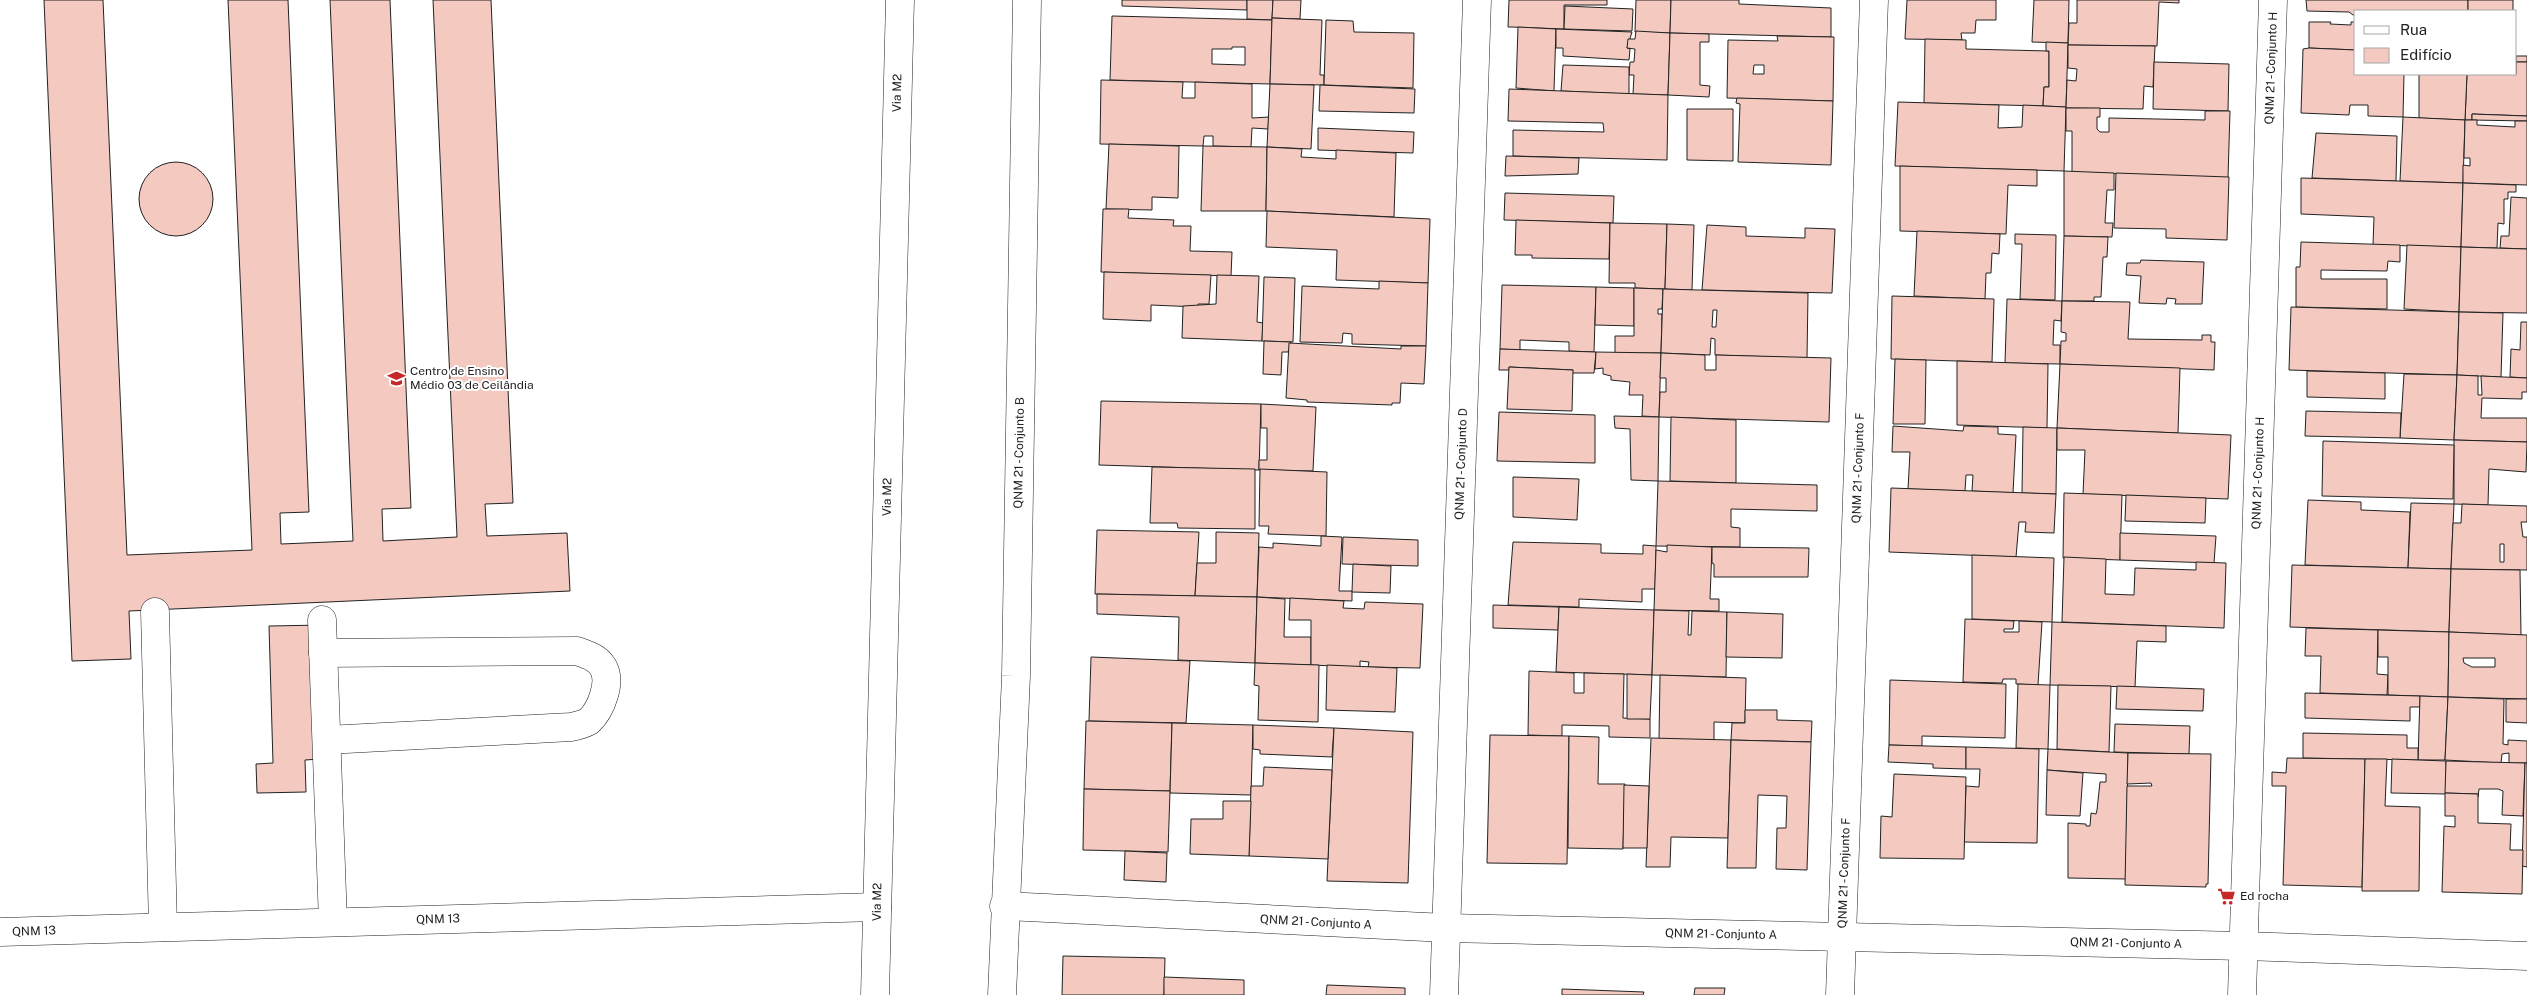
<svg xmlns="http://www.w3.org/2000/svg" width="2527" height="995" font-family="'Public Sans',sans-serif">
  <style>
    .building { fill: #f3c9c0; stroke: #222; fill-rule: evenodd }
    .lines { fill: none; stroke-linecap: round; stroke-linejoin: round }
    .minor-casing { stroke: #222; stroke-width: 29 }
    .major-casing { stroke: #222; stroke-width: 29 }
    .minor { stroke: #fff; stroke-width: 28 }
    .major { stroke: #fff; stroke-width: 28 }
    .labels { text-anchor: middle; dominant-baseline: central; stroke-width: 4; stroke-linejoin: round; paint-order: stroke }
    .street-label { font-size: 12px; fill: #222; stroke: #fff }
    .poi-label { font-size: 12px; fill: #222; stroke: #fff; text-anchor: start }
  </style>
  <rect width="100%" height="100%" fill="#fff"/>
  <g class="building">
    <path d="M44,0H103L127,555L252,550L228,0H288L309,512L280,513L281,544L353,541L330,0H390L411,508L382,509L383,541L457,537L433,0H491L513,503L485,504L487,536L567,533L570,591L129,611L131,659L72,661Z"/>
    <path d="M1122,0H1247V10L1122,6Z"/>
    <path d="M1247,0H1273L1272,20L1247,19Z"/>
    <path d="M1273,0H1301L1300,19L1272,18Z"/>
    <path d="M1509,0H1607V5H1564V29L1511,27H1508Z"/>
    <path d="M1636,0H1671L1670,33L1635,32Z"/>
    <path d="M1671,0H1739V4L1831,8V37L1670,33Z"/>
    <path d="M1907,0H1996V20H1976L1975,33H1961L1962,40L1905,39Z"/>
    <path d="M2034,0H2069L2068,43L2032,42Z"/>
    <path d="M2077,0H2179V3L2159,2L2157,46L2068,45L2069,23H2077Z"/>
    <path d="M2306,0H2468V11H2356V15H2353L2349,12L2307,11Z"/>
    <rect x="2468" y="0" width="45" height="11"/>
    <path d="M1565,6L1633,9L1632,31L1564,29Z"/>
    <path d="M1112,16L1272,20L1270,84L1110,80ZM1232,47H1245V65L1212,64V49H1232Z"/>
    <path d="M1272,18L1322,20L1320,75H1324V85L1270,84Z"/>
    <path d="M1326,20L1353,21L1354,32L1414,33L1413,88L1324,85Z"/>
    <path d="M2309,22H2331L2330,24L2351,25V22H2356V50L2309,48Z"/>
    <path d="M1518,27L1556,29L1554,91L1516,88Z"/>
    <path d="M1556,29L1632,32L1627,48L1630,49L1629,60L1563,56V48H1556Z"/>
    <path d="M1636,31L1670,33L1668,95L1633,94L1634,75H1629L1630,62H1634L1635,49L1627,48L1628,39H1635Z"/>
    <path d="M1670,33L1709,34V42H1700V85L1710,86L1709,97L1668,95Z"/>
    <path d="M1777,36L1834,37L1833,101L1727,98L1728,40L1778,41ZM1754,65H1764V74H1753Z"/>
    <path d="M1925,39L1966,40V49L2049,51V87H2044L2043,106L1924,103Z"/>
    <path d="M2046,42L2068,43L2066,107L2043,106L2044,87H2049V51H2046Z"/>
    <path d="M2068,45L2155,46L2153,87L2144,86L2143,109L2066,108L2067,80L2076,81L2077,69L2068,68Z"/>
    <path d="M2309,48L2356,50V74H2404L2403,117L2368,116V105H2350L2349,115L2301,113L2303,49Z"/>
    <rect x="2516" y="56" width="11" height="6"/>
    <path d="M2154,62L2229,64L2228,111L2153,109Z"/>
    <path d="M2516,62H2527V116L2472,114V120H2465L2467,74H2516Z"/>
    <path d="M1563,65L1629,67V94L1561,91Z"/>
    <path d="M2419,74H2467L2465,120L2419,118Z"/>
    <path d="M1101,80L1183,82L1182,98H1195V82L1252,84V118L1269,117L1268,129L1252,128L1251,147L1213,146V136H1204L1203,146L1100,144Z"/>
    <path d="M1270,84L1314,85L1311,149L1267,147Z"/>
    <path d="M1320,85L1415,89L1414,113L1319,111Z"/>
    <path d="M1509,89L1668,95L1667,160L1513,156V130L1604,132L1603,123L1508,121Z"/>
    <path d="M1737,98L1833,101L1831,165L1738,162L1740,104L1736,103Z"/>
    <path d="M1898,102L1999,105L1998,128L2022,127L2023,105L2066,107L2064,171L1895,166Z"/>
    <path d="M2066,108H2100V117H2097V129L2100,132H2109V118L2205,120V111H2230L2228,178L2072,172V131H2066Z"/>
    <path d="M1687,109H1733V161L1687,160Z"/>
    <path d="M2472,114L2527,116V121L2472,120Z"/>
    <path d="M2403,117L2465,120L2463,183L2400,181Z"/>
    <path d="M2465,120H2477V125L2515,127V121H2527V185L2463,183V165L2470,166V158H2464Z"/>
    <path d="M1318,128L1414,132L1413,153L1318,150Z"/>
    <path d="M2316,133L2397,136L2396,181L2312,178Z"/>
    <path d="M1109,144L1179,146L1178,198L1152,197V210L1106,209Z"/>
    <path d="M1203,146L1267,147L1266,211H1201Z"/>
    <path d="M1267,147L1302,149L1301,157L1336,159V150L1396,153L1394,217L1266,211Z"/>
    <path d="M1506,156L1579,158L1578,174L1505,176Z"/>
    <circle cx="176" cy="199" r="37"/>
    <path d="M1900,166L2037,170V186L2008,185L2006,234L1900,231Z"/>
    <path d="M2064,171L2114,173V190H2107L2105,223H2113L2112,237L2064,236Z"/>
    <path d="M2116,173L2229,177L2227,240L2166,238V229L2114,228Z"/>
    <path d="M2301,178L2463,183L2461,247L2373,245L2374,217L2301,214Z"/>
    <path d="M2463,183L2516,185V192H2508V199H2504V224L2498,223L2497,248L2461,247Z"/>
    <path d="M1505,193L1614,196L1613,223L1504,220Z"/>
    <path d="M2511,197L2527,198V249L2500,248L2501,236H2509Z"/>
    <path d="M1103,209H1129L1128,218L1174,220L1173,226H1191L1190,251L1232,252L1231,276L1101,272Z"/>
    <path d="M1267,211L1430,219L1428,283L1336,280L1337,250L1266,247Z"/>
    <path d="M1516,220L1610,223L1609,259L1532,258V255H1515Z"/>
    <path d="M1610,223L1667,224L1665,289L1635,288V283H1609Z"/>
    <path d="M1667,224L1694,225L1692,290L1665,289Z"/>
    <path d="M1707,225L1746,227V236L1805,238V228L1835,229L1832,293L1702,290Z"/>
    <path d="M1917,231L2000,234L1999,254L1992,253L1991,273H1986L1985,299L1914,296Z"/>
    <path d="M2015,234L2056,235L2055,300L2020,299L2022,244H2015Z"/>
    <path d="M2064,236L2108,237L2107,257H2103L2101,297H2094V301H2062Z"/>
    <path d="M2301,242L2400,245V262L2388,261L2387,271L2321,270V279H2387V309L2296,307V267H2300Z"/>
    <path d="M2407,245L2461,247L2459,312L2404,309Z"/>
    <path d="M2461,247L2527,249V313L2459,312Z"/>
    <path d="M2141,260L2204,262L2202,304H2175L2176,299L2167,298L2166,304L2139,303L2141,276L2126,275L2127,263H2140Z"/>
    <path d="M1104,272L1211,275L1209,304H1198V307L1151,305V321L1103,319Z"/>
    <path d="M1217,275L1259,276L1257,322L1263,323L1262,341L1182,338L1183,306L1216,304Z"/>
    <path d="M1264,277L1295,278L1293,342L1262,341Z"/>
    <path d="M1379,281L1428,283L1426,346L1352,344V334L1343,333L1342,343L1300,342L1302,286L1379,289Z"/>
    <path d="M1502,285L1596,287L1594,352L1569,351V342L1520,340V350L1500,349Z"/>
    <path d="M1596,287L1634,288V326L1595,325Z"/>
    <path d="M1634,288L1663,289L1662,309H1658V314H1662L1661,353H1615V336H1634Z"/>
    <path d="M1663,289L1808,293L1807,358L1715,355V339L1711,338L1710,355L1661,353ZM1713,310H1717L1716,327H1712Z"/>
    <path d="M1892,296L1994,299L1992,362L1891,359Z"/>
    <path d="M2007,299L2062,301L2061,321L2054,320L2053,345H2060V364L2005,363Z"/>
    <path d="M2062,301L2130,302L2128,339L2202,340V335H2211V342H2215L2214,370L2060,364L2061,341H2066V333L2061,332Z"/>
    <path d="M2291,307L2459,312L2457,375L2289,370Z"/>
    <path d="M2459,312L2503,313L2501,377L2457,375Z"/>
    <path d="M2521,322H2527V378L2510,377L2511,349L2520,350Z"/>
    <path d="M1264,341L1291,342L1288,352H1282L1281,375L1263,374Z"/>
    <path d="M1289,343L1401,349V346H1426L1424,384L1401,383L1400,403H1392V405L1307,402V400L1286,398Z"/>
    <path d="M1500,349L1596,352L1594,373H1572L1573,370L1509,367V370H1499Z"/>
    <path d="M1596,352L1661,353L1659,417L1642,416L1643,395H1629L1630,382L1611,380V376L1603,374V368L1595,369Z"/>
    <path d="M1661,353L1705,355V370H1716V355L1831,358L1829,422L1659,417L1660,392H1666V378H1660Z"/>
    <path d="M1895,359L1926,360L1925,424H1893Z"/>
    <path d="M1957,361L2048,364L2047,428L1957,425Z"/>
    <path d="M2060,364L2180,368L2178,433L2057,428Z"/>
    <path d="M1509,367L1573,370L1572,411L1507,409Z"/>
    <path d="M2307,371L2385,373V399L2307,397Z"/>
    <path d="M2404,374L2457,375L2454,440L2400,438Z"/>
    <path d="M2457,375L2478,376V395H2482L2481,376L2527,378V392H2522V399L2482,398L2481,418H2527V442L2454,440Z"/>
    <path d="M1101,401L1261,404L1259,470L1099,465Z"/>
    <path d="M1261,404L1316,407L1313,471L1259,470V460H1267V428H1261Z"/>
    <path d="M2306,411L2401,413L2400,438L2305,436Z"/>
    <path d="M1499,412L1595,415V463L1497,461Z"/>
    <path d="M1614,416L1659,417L1658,481L1631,480L1630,429L1615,428Z"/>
    <path d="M1671,417L1736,420V483L1670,481Z"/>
    <path d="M1893,426L1963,431L1964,426L1998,427V434L2016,435L2013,493L1972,491L1973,475H1966L1965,491L1908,489L1910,452H1892Z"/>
    <path d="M2023,427L2057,428L2056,494L2022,493Z"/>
    <path d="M2057,428L2231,435L2228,499L2083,494L2085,450H2057Z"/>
    <path d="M2454,440L2527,442L2526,472L2489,469L2488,505L2454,504Z"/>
    <path d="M2323,441L2454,445L2453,499L2322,496Z"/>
    <path d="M1152,467L1255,469V529L1178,528L1177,523H1150Z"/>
    <path d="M1260,469L1327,472L1326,536L1268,534L1269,526H1259Z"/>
    <path d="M1513,477L1579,479L1577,520L1513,517Z"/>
    <path d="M1658,481L1817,485V511L1731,509V527L1740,528V547L1656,546Z"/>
    <path d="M1891,488L2056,494L2054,533L2025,532L2026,522H2019L2016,557L1889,552Z"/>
    <path d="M2064,493L2122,495L2120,560L2063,558Z"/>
    <path d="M2126,495L2206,498L2205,523L2125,521Z"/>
    <path d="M2308,500L2361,502V510L2410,512L2408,568L2305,565Z"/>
    <path d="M2411,503L2454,504L2451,569L2408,568Z"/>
    <path d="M2462,504L2527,506V522H2521L2523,537H2527V570L2451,569L2453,523H2461ZM2500,544H2504V562H2500Z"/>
    <path d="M1097,530L1199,532L1195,596L1095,594Z"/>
    <path d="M1216,532L1259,533L1257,597L1195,596L1197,563H1216Z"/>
    <path d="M2120,533L2216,536L2214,563L2120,560Z"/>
    <path d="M1321,536L1342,537L1339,591H1352V601L1257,597L1259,547L1273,548V543L1321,546Z"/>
    <path d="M1343,537L1418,540V566L1342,564Z"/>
    <path d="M1513,542L1601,544V553L1643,554V545L1656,546L1655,589H1642V602L1579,599V607L1508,605Z"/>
    <path d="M1667,545L1712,547L1710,599H1719V611L1654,610L1656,550L1667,552Z"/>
    <path d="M1712,547L1809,548L1808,577H1714V564L1712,563Z"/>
    <path d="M1972,555L2054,558L2052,622L1972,619Z"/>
    <path d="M2064,557L2106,559L2105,594L2134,595L2135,568L2196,570V562L2226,563L2224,628L2062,622Z"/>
    <path d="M1353,564L1391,566L1390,593L1352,592Z"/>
    <path d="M2292,565L2451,569L2449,632L2290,627Z"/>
    <path d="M2451,569L2520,570L2521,635L2449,632Z"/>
    <path d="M1097,594L1257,597L1255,663L1178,660L1179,617L1097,614Z"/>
    <path d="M1257,597L1285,599L1284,637H1311V665L1255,663Z"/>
    <path d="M1290,598L1344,601L1343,608L1364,609L1365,602L1423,604L1420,668L1368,667L1369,662L1360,661V667L1311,665V620H1289Z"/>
    <path d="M1493,605L1559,607L1558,630L1493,628Z"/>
    <path d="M1559,607L1654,610L1652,675L1556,672Z"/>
    <path d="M1654,610L1689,611L1688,635H1691L1692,611L1727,612L1726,677L1652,675Z"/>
    <path d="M1727,612L1783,614L1782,658L1726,657Z"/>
    <path d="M1965,619L2014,621L2013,629H2004V632H2019V621L2042,622L2038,685L2016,684V679H2003L2002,683L1963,682Z"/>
    <path d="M2052,622L2166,626V642L2137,641L2135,687L2050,685Z"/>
    <path d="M324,625L320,759L305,760L306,792L257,793L256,764L273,763L269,626Z"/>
    <path d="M2306,628L2378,630L2377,674L2388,675L2387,695L2320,693L2321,656H2305Z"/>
    <path d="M2378,630L2449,632L2448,697L2388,695V657H2378Z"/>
    <path d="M2449,632L2527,635V699L2448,697ZM2463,658H2495V667H2472L2464,663Z"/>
    <path d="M1091,657L1190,661L1186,723L1089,721Z"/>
    <path d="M1255,663L1319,665L1318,722L1258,720L1259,686L1254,685Z"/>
    <path d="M1327,665L1397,668L1395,712L1326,710Z"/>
    <path d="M1529,671L1574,673V693H1584V673L1624,674L1623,718L1650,719V738L1609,737V726L1562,725V736L1528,735Z"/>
    <path d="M1627,674L1652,675L1650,719H1627Z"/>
    <path d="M1660,675L1746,678L1745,723L1714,722V740L1659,739Z"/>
    <path d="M1890,680L2006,684L2005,738L1922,736V746L1889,745Z"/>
    <path d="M2018,684L2050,685L2048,749L2016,748Z"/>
    <path d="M2058,685L2111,686L2109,752L2057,749Z"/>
    <path d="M2117,686L2204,689L2203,711L2116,709Z"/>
    <path d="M2305,693L2420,696V707H2410V721L2305,718Z"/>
    <path d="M2420,696L2448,697L2445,760H2418Z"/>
    <path d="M2448,697L2504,699L2503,744L2508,745V740L2527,741V763H2509V753L2502,754L2501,763L2445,760Z"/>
    <path d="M2506,699H2527V723L2506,722Z"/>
    <path d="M1745,710H1777V720L1812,721L1811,742L1731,740L1732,723H1745Z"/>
    <path d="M1086,721L1172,723L1170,791L1084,789Z"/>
    <path d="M1172,723L1253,725L1251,795L1170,793Z"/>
    <path d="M2115,724L2190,726L2189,754L2114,752Z"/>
    <path d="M1253,725L1334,728L1332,757L1260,754V750L1253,749Z"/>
    <path d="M1334,728L1413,732L1408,883L1327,881Z"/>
    <path d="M2303,733L2407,735V748H2418V760L2303,758Z"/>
    <path d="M1490,735L1569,736L1567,864L1487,863Z"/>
    <path d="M1569,736L1599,737L1598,784H1625L1623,849L1568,848Z"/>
    <path d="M1651,738L1731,740L1728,838L1671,837L1670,867H1646Z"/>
    <path d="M1731,740L1811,742L1807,870L1776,869L1777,828H1786L1787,796L1758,795L1756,868H1727Z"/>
    <path d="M1889,745L1966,747V769L1933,768V764L1888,762Z"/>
    <path d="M1966,747L2039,749L2037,843L1964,842L1966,786L1979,787L1980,769H1966Z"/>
    <path d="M2048,749L2128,753L2126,879L2068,878V823L2086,824V826H2090L2091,813L2096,814L2097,810L2100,782H2106V774L2047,770Z"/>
    <path d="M2128,753L2211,754L2208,884H2206V887L2125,885L2127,786H2152L2151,783L2127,784Z"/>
    <path d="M2287,758L2365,759L2362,887L2283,885L2286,786H2272V772L2286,773Z"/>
    <path d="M2365,759H2387L2385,806L2420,807L2419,891H2362Z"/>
    <path d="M2392,759L2446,761V794L2391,793Z"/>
    <path d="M2446,761L2525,763L2523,816L2502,815L2503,791L2498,789H2479L2478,797V794L2445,793Z"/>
    <path d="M2525,763H2527V867L2522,866Z"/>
    <path d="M1264,767L1332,770L1328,859L1249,856L1251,786H1263Z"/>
    <path d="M2047,770L2083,773L2080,816L2046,815Z"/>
    <path d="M1894,774L1966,777L1964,859L1880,858L1881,816L1892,817Z"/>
    <path d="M1624,785L1649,786L1647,848H1623Z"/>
    <path d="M1084,789L1170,791L1168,852L1083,850Z"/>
    <path d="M2445,793L2478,794V823L2511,824L2510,850H2523L2522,894L2442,892L2444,826L2455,827V816H2445Z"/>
    <path d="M1223,801H1251L1249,856L1190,854L1191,819H1223Z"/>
    <path d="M1125,851L1167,853L1166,882L1124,880Z"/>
    <path d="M1063,956L1165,958L1164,995H1062Z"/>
    <path d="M1164,977L1244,980V995H1164Z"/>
    <path d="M1327,985L1405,988V995H1326Z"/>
    <path d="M1695,988H1725L1724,995H1694Z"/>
    <path d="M1562,989L1644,992L1643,995H1562Z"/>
  </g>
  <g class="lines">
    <defs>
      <g id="minor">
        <path d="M155,612L163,927"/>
        <path d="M322,620L333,922"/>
        <path d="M323,653L577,651C587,655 597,657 603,667C612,682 601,710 589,721C584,724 576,726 571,727L327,740"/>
        <path d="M1004,906L1446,928L2243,946L2527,956"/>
        <path d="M0,932L877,907"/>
        <path d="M1444,995L1477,0"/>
        <path d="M1840,995L1874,0"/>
        <path d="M2242,995L2273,0"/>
      </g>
      <g id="major">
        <path d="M875,995L900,0"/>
        <path d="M1002,995L1016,676L1027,0"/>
      </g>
    </defs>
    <use href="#minor" class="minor-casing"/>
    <use href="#major" class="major-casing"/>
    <use href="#minor" class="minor"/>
    <use href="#major" class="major"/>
  </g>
  <defs>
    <symbol id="school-bare" viewBox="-9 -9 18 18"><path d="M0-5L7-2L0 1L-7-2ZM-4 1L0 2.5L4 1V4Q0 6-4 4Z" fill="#c62828" stroke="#fff" stroke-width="2.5" paint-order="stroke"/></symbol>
    <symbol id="supermarket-bare" viewBox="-9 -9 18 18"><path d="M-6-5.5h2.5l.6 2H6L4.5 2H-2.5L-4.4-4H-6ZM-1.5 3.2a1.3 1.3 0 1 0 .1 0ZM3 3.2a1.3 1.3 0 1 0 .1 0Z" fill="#c62828" stroke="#fff" stroke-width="2.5" paint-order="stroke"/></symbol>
  </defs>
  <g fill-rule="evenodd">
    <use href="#school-bare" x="384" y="366" width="25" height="25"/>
    <use href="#supermarket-bare" x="2214" y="884" width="25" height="25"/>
  </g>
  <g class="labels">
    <g class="street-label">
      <text transform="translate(2271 68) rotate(-88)">QNM 21 - Conjunto H</text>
      <text transform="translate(897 93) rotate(-89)">Via M2</text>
      <text transform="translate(1019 453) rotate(-89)">QNM 21 - Conjunto B</text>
      <text transform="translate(1461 464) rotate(-88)">QNM 21 - Conjunto D</text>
      <text transform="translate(1858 468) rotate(-88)">QNM 21 - Conjunto F</text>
      <text transform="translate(2258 473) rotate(-88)">QNM 21 - Conjunto H</text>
      <text transform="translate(887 497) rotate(-89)">Via M2</text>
      <text transform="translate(1844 873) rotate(-88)">QNM 21 - Conjunto F</text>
      <text transform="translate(877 902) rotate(-89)">Via M2</text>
      <text transform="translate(438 919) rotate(-2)">QNM 13</text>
      <text transform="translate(1316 922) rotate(3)">QNM 21 - Conjunto A</text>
      <text transform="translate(34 931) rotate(-2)">QNM 13</text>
      <text transform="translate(1721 934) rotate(1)">QNM 21 - Conjunto A</text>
      <text transform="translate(2126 943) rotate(1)">QNM 21 - Conjunto A</text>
    </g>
    <g class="poi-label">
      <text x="410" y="371">Centro de Ensino<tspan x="410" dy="14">Médio 03 de Ceilândia</tspan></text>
      <text x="2240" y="896">Ed rocha</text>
    </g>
  </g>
  <rect x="2354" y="10" width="162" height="65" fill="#ffffff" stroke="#a7a7a7"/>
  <rect x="2364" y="26" width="25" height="8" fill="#ffffff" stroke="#a7a7a7"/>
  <text x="2400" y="35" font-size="15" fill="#222222">Rua</text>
  <rect x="2364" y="48" width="25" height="15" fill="#f3c9c0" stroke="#a7a7a7"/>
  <text x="2400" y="60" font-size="15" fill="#222222">Edifício</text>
</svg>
